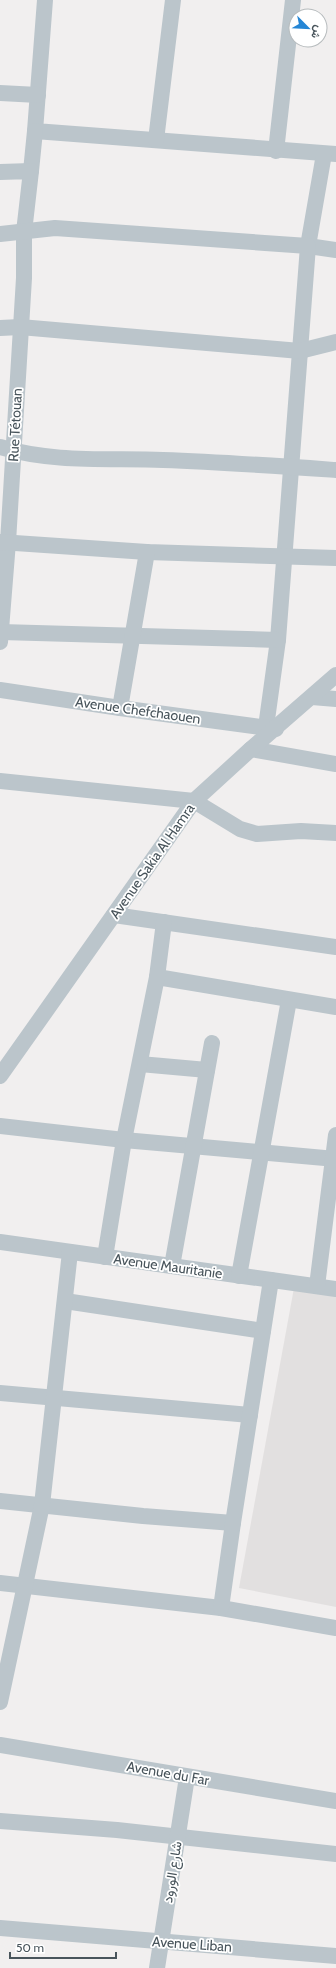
<svg xmlns="http://www.w3.org/2000/svg" width="336" height="1968" font-family="Cabin,Vazirmatn,sans-serif">
  <style>
    .education { fill: #e2e0e0 }
    .lines { fill: none; stroke-linecap: round; stroke-linejoin: round }
    .minor { stroke: #bbc5cb; stroke-width: 16 }
    .labels { text-anchor: middle; dominant-baseline: central; stroke-width: 3.5; stroke-linejoin: round; paint-order: stroke }
    .street-label { font-size: 14px; fill: #48545b; stroke: #fff }
  </style>
  <rect width="100%" height="100%" fill="#f1efef"/>
  <path class="education" d="M294,1288L336,1294V1607L239,1588Z"/>
  <g class="lines">
    <g class="minor">
      <path d="M45,0L35,131L336,154"/>
      <path d="M0,93L38,95"/>
      <path d="M156,140L173,0"/>
      <path d="M276,151L293,0"/>
      <path d="M324,154L308,246L336,250"/>
      <path d="M31,171L35,131"/>
      <path d="M0,172L31,171L24,232V278L8,542L0,642"/>
      <path d="M0,234L55,228L308,246L278,640L266,727"/>
      <path d="M0,328L20,327L300,351L336,342"/>
      <path d="M0,447C52,463 109,458 163,460C221,462 278,466 336,470"/>
      <path d="M0,542L147,552L336,558"/>
      <path d="M1,632L278,640"/>
      <path d="M0,690L120,708L276,729"/>
      <path d="M312,697L336,699"/>
      <path d="M120,708L147,552"/>
      <path d="M251,749L336,764"/>
      <path d="M0,781L194,801L240,829L257,834L301,831L336,833"/>
      <path d="M114,915L336,947"/>
      <path d="M157,977L336,1007"/>
      <path d="M140,1064L207,1070"/>
      <path d="M0,1076L194,801L251,749L336,675"/>
      <path d="M0,1126L124,1140L336,1159"/>
      <path d="M0,1242L336,1289"/>
      <path d="M105,1257L124,1140L157,977L164,922"/>
      <path d="M172,1266L212,1043"/>
      <path d="M239,1276L289,1000"/>
      <path d="M317,1286L336,1135"/>
      <path d="M65,1301L263,1331"/>
      <path d="M0,1393L250,1415"/>
      <path d="M0,1501L143,1516L233,1523"/>
      <path d="M0,1583L221,1608L336,1628"/>
      <path d="M221,1608L233,1523L271,1280"/>
      <path d="M0,1702L42,1505L70,1252"/>
      <path d="M0,1745L336,1801"/>
      <path d="M0,1821L117,1830L336,1854"/>
      <path d="M0,1928L336,1956"/>
      <path d="M157,1968L187,1777"/>
    </g>
  </g>
  <g class="labels">
    <g class="street-label">
      <text transform="translate(15 425) rotate(-87)">Rue Tétouan</text>
      <text transform="translate(138 710) rotate(8)">Avenue Chefchaouen</text>
      <text transform="translate(152 861) rotate(-55)">Avenue Sakia Al Hamra</text>
      <text transform="translate(168 1266) rotate(8)">Avenue Mauritanie</text>
      <text transform="translate(168 1773) rotate(10)">Avenue du Far</text>
      <text transform="translate(172 1872) rotate(-81)">شارع الورود</text>
      <text transform="translate(192 1944) rotate(4)">Avenue Liban</text>
    </g>
  </g>
  <g transform="translate(308 28) rotate(114)"><circle r="19" fill="#ffffff" stroke="#b6bbbd"/>
  <path d="M0-3L7 15L0 10L-7 15Z" fill="#2586d5"/>
  <text y="-6" font-size="11" font-weight="bold" text-anchor="middle" fill="#48545b">ش</text>
  </g>
  <path d="M10 1952v6h106v-6" fill="none" stroke="#48545b" stroke-width="2"/>
  <text x="16" y="1952" font-size="12" fill="#48545b" stroke="#ffffff" stroke-width="3" paint-order="stroke">50 m</text>
</svg>
